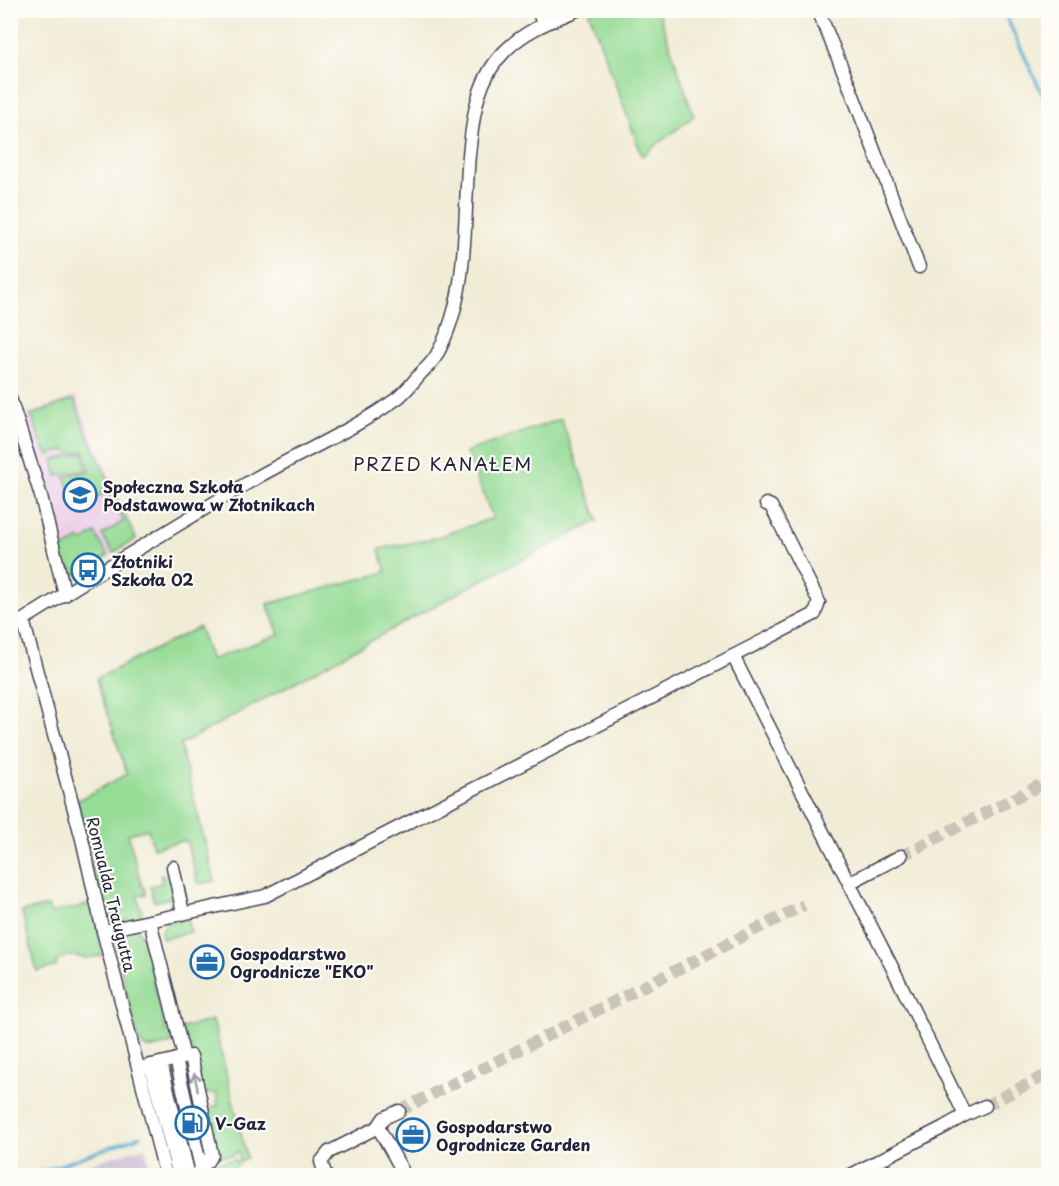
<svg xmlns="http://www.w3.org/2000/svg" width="1059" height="1186" font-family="'Playpen Sans',sans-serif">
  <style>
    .built { fill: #edd0e8 }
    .industrial { fill: #ccbed4 }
    .green { fill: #96dc96; stroke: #5c7f68; stroke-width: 1.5 }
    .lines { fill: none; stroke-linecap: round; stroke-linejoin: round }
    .stream { stroke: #51a9ce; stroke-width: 3 }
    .minor-tunnel { stroke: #c8c4b7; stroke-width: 12; stroke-dasharray: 12 6; stroke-linecap: butt }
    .minor-casing { stroke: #414052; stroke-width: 15 }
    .minor { stroke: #fff; stroke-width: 12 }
    .oneway { stroke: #9c9ca7 }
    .labels { text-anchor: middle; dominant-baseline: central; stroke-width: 4.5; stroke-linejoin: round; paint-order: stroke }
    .poi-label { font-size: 16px; font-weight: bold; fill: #22223b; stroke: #fdfcf7; text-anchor: start }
    .street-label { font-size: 16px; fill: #22223b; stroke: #fdfcf7 }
    .neighbourhood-label { font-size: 18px; letter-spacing: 1.5px; fill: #22223b; stroke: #fdfcf7 }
  </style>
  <rect width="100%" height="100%" fill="#fdfcf7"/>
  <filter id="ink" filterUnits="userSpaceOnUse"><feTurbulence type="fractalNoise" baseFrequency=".0167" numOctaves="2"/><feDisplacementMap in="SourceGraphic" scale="12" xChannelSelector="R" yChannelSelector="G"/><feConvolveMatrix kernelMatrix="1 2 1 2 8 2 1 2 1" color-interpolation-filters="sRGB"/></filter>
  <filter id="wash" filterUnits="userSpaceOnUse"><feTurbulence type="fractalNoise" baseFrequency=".008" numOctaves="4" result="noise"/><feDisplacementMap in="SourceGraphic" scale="24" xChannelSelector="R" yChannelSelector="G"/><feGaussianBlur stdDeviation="1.35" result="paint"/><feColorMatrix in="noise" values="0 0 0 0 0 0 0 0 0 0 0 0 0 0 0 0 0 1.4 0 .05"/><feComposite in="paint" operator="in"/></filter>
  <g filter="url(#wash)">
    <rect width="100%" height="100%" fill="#f1ecd6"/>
    <path class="built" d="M76,396L136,539L66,582L20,417Z"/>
    <path class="industrial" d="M145,1147L152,1175H51Z"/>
    <g class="green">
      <path d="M592,10L658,11L694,116L642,156L589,12Z"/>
      <path d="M74,399L86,431L136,539L113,553L102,535L124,521L108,495L102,494L94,499L86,494L74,501L65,477L90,471L85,451L70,453L64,450L48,455L43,447L31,415Z"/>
      <path d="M561,419L598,521L491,575L180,745L215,881L198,884L186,840L153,848L148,829L128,834L142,887H144L146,894L137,896L142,913L139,917C127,920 117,923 106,917L77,801L127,774L96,679L199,627L211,660L279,634L267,604L386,572L379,549L431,539L493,518L466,452Z"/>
      <path d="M83,453L87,470L57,476L53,460Z"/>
      <path d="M95,533L108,556L75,576L71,568L63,572L57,552L80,539L82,542Z"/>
      <path d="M167,874L168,876L172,878L176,905L173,909L170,898L154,902L150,886L162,883L160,875Z"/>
      <path d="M91,904L104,955C98,956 90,958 84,958C70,956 70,953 56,962L57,966L37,971L22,912L48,906L51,913Z"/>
      <path d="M187,919L191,932L162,939L161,931L167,922Z"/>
      <path d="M133,929L138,930L142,935L166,1032L173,1031L174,1037L171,1043C160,1046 145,1054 139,1041L115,946C117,936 123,931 133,929Z"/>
      <path d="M213,1020L247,1158L223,1175H205L214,1163L235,1159L236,1161L240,1160L239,1152L235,1153L234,1155L214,1157L204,1109L218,1106L216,1093L202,1095L192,1052L190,1046L185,1040L182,1028Z"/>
    </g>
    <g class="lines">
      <g class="stream">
        <path d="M1003,10L1048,106"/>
        <path d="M29,1176L141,1136"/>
      </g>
    </g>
  </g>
  <g filter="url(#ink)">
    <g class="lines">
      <g class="minor-tunnel">
        <path d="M901,856L1046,782"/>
        <path d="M985,1106L1048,1074"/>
        <path d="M399,1111L804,905"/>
      </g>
      <defs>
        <g id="minor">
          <path d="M538,10L543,24"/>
          <path d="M818,10L849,85L919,267"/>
          <path d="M10,398L41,496L65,595"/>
          <path d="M23,620L82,839L103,931L166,1176"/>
          <path d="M10,628C91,577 173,527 256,478C303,451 356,429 399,397C407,390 414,381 421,373C426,368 432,363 436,356C470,296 463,222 469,155C473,117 476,79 506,50C526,30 551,21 577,10"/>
          <path d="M733,656L896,975L965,1115"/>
          <path d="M173,867L183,913"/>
          <path d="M849,883L901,856"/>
          <path d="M150,921L184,1057"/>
          <path d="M103,931L265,896L815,614L819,602L771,506L766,504"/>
          <path d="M176,1059L201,1168"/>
          <path d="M161,1063L189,1176"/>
          <path d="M150,1065L179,1176"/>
          <path d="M139,1068L191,1056L212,1155L196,1176"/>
          <path d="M378,1127L384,1118L399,1111"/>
          <path d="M326,1176L321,1162L329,1152L378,1127L402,1170"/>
          <path d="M849,1176L944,1127L965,1115L985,1106"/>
        </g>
      </defs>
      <use href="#minor" class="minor-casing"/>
      <use href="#minor" class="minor"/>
    </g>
    <defs><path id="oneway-shaft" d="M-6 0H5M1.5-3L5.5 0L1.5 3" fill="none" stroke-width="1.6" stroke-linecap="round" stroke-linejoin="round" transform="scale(1.5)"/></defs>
    <use class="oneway" href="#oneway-shaft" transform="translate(196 1082) rotate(-102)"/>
  </g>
  <defs>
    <symbol id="school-ring" viewBox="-11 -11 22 22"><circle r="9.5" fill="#fdfcf7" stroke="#1f6fb2" stroke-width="1.5"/><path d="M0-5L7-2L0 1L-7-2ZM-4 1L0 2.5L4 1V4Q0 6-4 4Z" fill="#1f6fb2"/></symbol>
    <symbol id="bus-ring" viewBox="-11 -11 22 22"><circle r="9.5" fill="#fdfcf7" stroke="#1f6fb2" stroke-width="1.5"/><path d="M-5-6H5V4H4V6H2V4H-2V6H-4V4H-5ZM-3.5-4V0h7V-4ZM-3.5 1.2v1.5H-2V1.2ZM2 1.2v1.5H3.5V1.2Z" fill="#1f6fb2"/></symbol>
    <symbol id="office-ring" viewBox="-11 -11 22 22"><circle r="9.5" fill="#fdfcf7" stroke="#1f6fb2" stroke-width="1.5"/><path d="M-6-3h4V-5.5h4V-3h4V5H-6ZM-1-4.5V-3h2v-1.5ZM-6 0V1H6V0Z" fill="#1f6fb2"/></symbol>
    <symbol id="fuel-ring" viewBox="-11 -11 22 22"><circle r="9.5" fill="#fdfcf7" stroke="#1f6fb2" stroke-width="1.5"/><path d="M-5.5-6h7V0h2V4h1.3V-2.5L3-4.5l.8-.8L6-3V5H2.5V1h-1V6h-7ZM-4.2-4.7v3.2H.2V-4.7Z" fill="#1f6fb2"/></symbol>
  </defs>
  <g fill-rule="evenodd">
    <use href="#school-ring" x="61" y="476" width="38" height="38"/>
    <use href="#bus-ring" x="69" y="551" width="38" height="38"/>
    <use href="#office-ring" x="188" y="943" width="38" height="38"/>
    <use href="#fuel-ring" x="173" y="1104" width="38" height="38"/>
    <use href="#office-ring" x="394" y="1116" width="38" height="38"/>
  </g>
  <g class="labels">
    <g class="poi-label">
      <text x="103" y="486">Społeczna Szkoła<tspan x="103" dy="18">Podstawowa w Złotnikach</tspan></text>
      <text x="111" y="561">Złotniki<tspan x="111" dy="18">Szkoła 02</tspan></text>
      <text x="230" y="953">Gospodarstwo<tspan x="230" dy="18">Ogrodnicze "EKO"</tspan></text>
      <text x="215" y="1123">V-Gaz</text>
      <text x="436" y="1126">Gospodarstwo<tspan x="436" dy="18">Ogrodnicze Garden</tspan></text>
    </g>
    <g class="street-label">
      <text transform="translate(112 894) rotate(76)">Romualda Traugutta</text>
    </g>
    <g class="neighbourhood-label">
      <text x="443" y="463">PRZED KANAŁEM</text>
    </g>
  </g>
  <rect width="1059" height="1186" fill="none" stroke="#fdfcf7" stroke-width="36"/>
</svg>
